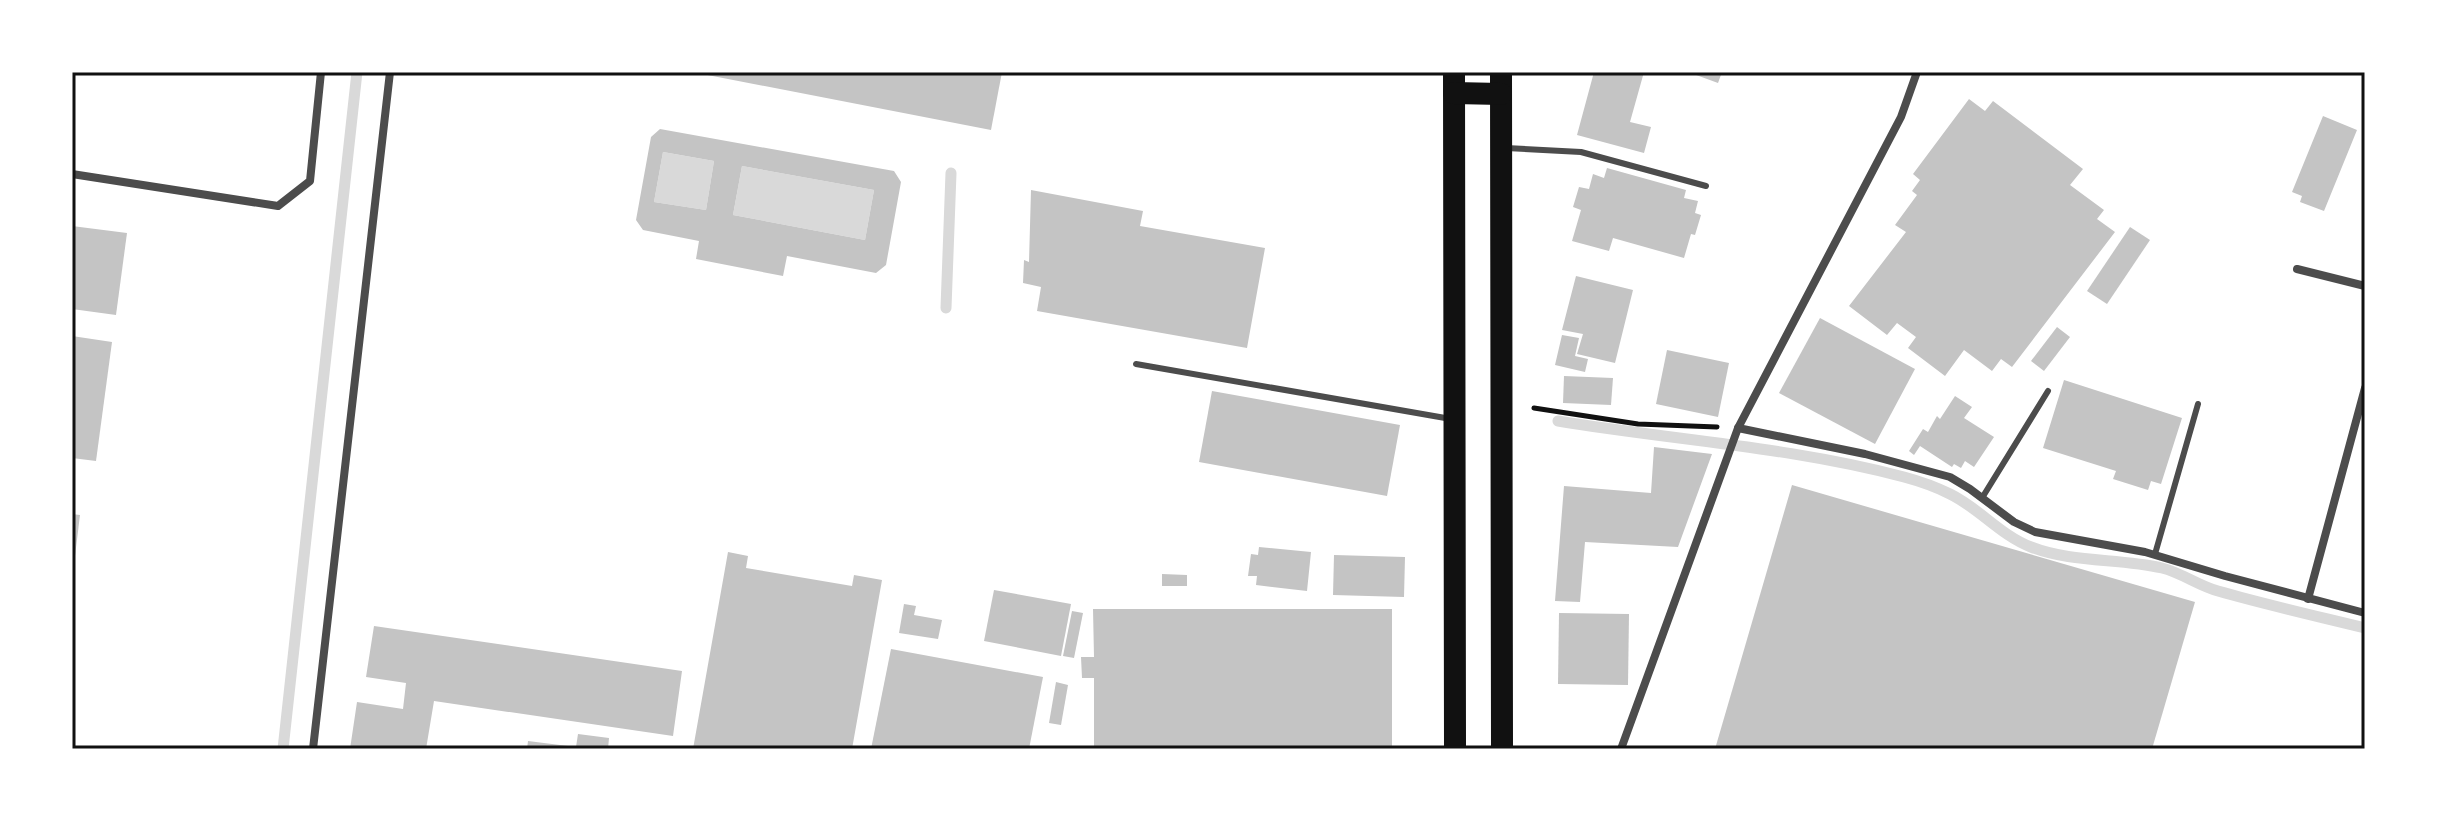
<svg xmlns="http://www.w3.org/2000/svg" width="2437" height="821" font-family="Roboto,sans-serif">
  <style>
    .water { fill: #d9d9d9 }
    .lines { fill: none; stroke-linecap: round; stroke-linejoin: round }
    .stream { stroke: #d9d9d9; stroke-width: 11 }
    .building { fill: #c4c4c4; fill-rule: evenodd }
    .path { stroke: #111; stroke-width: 5 }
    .service { stroke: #4c4c4c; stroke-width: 6 }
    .minor { stroke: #4c4c4c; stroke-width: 8 }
    .trunk { stroke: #111; stroke-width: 22 }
    .neatline { fill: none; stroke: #111; stroke-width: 3 }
  </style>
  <rect width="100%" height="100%" fill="#fff"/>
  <g class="water">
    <path d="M663,152L714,161L706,210L654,202Z"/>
    <path d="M742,166L874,190L865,240L733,215Z"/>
  </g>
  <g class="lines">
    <g class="stream">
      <path d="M946,308L951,173"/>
      <path d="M1558,421C1673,440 1791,447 1904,477C1919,481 1936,487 1950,494C1979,508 2000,535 2031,547C2072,563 2119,558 2162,568C2182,573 2199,586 2218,591C2267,605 2316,616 2365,628"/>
      <path d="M283,749L357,72"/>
    </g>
  </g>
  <g class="building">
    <path d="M692,72H1002L991,130Z"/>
    <path d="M1594,72H1644L1630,122L1651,127L1644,153L1577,135Z"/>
    <path d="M1688,72H1722L1718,83Z"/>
    <path d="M1969,99L1985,111L1993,101L2083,169L2070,185L2104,210L2097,219L2115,232L2012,367L2001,359L1992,371L1964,350L1945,376L1908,348L1916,337L1897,323L1887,335L1849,306L1906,232L1895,225L1917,195L1912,191L1920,180L1913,174Z"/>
    <path d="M2323,116L2357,130L2324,211L2300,202L2302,196L2292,192Z"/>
    <path d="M660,129L894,171L901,182L886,265L876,273L787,256L783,276L696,259L699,241L643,230L636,220L651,137ZM663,152L714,161L706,210L654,202ZM742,166L874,190L865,240L733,215Z"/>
    <path d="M1607,168L1686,190L1684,198L1698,201L1695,213L1701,215L1695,235L1691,234L1684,258L1613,238L1609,251L1572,241L1581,210L1573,207L1579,187L1589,189L1593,174L1604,178Z"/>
    <path d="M1031,190L1143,211L1140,226L1265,248L1247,348L1037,311L1041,287L1023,283L1024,260L1029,262Z"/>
    <path d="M72,226L127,233L116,315L72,309Z"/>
    <path d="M2130,227L2150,240L2107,304L2087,291Z"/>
    <path d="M1576,276L1633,290L1615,363L1577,354L1583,334L1562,330Z"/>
    <path d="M1820,318L1915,369L1875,444L1779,393Z"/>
    <path d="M2057,327L2070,337L2044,371L2031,361Z"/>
    <path d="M1562,335L1579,338L1575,356L1588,359L1585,372L1555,365Z"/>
    <path d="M72,336L112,342L96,461L72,458Z"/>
    <path d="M1667,350L1729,363L1718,417L1656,404Z"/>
    <path d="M1564,376L1613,378L1611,405L1563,403Z"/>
    <path d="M2064,380L2182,418L2161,484L2151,481L2148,490L2113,479L2116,471L2043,448Z"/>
    <path d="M1212,391L1400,425L1387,496L1199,462Z"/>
    <path d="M1955,396L1972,407L1964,418L1994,437L1974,467L1965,461L1961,468L1954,464L1952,467L1920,446L1914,455L1909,451L1923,429L1928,432L1937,416L1940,419Z"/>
    <path d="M1654,447L1712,454L1678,547L1585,542L1580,602L1555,601L1564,486L1651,493Z"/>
    <path d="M1792,485L2195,602L2152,749H1715Z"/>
    <path d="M72,514L80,515L74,564H72Z"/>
    <path d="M1259,547L1311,552L1307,591L1256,585L1257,576H1248L1251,554L1258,555Z"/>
    <path d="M728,552L748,556L746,568L852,586L854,575L882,580L852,749H693Z"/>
    <path d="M1334,555L1405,557L1404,597L1333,595Z"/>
    <path d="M1162,574L1187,575V586H1162Z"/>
    <path d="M994,590L1071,604L1061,656L984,641Z"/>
    <path d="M904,604L916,606L914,615L942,620L938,639L899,633Z"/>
    <path d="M1093,609H1392V749H1094V678H1082L1081,657H1094Z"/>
    <path d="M1072,611L1083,613L1074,658L1063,656Z"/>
    <path d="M1559,613L1629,614L1628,685L1558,684Z"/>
    <path d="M374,626L682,671L673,736L434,701L426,749H350L357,702L403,709L406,683L366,677Z"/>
    <path d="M891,649L1043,677L1029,749H871Z"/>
    <path d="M1056,682L1068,685L1061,725L1049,723Z"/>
    <path d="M578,734L609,738L608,749H527L528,741L576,747Z"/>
  </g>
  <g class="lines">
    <path class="path" d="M1534,408L1638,424L1717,427"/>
    <g class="service">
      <path d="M1506,148L1581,152L1706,186"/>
      <path d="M1136,364L1451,419"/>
      <path d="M1982,498L2048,391"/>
      <path d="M2155,554L2198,404"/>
    </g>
    <g class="minor">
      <path d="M72,174L278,206L310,181L321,72"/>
      <path d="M2297,269L2365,286"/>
      <path d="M1738,428L1865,454L1950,477L1970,489L2014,522L2035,532L2145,552L2225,576L2365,613"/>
      <path d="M2308,599L2365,388"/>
      <path d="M313,749L390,72"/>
      <path d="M1621,749L1738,428L1901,117L1917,72"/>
    </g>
    <g class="trunk">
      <path d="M1454,72L1455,749"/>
      <path d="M1501,72L1502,749"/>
      <path d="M1454,93L1501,94"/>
    </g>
  </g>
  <rect width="2437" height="821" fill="none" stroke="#ffffff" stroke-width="148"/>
  <rect x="74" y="74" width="2289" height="673" class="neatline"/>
</svg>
